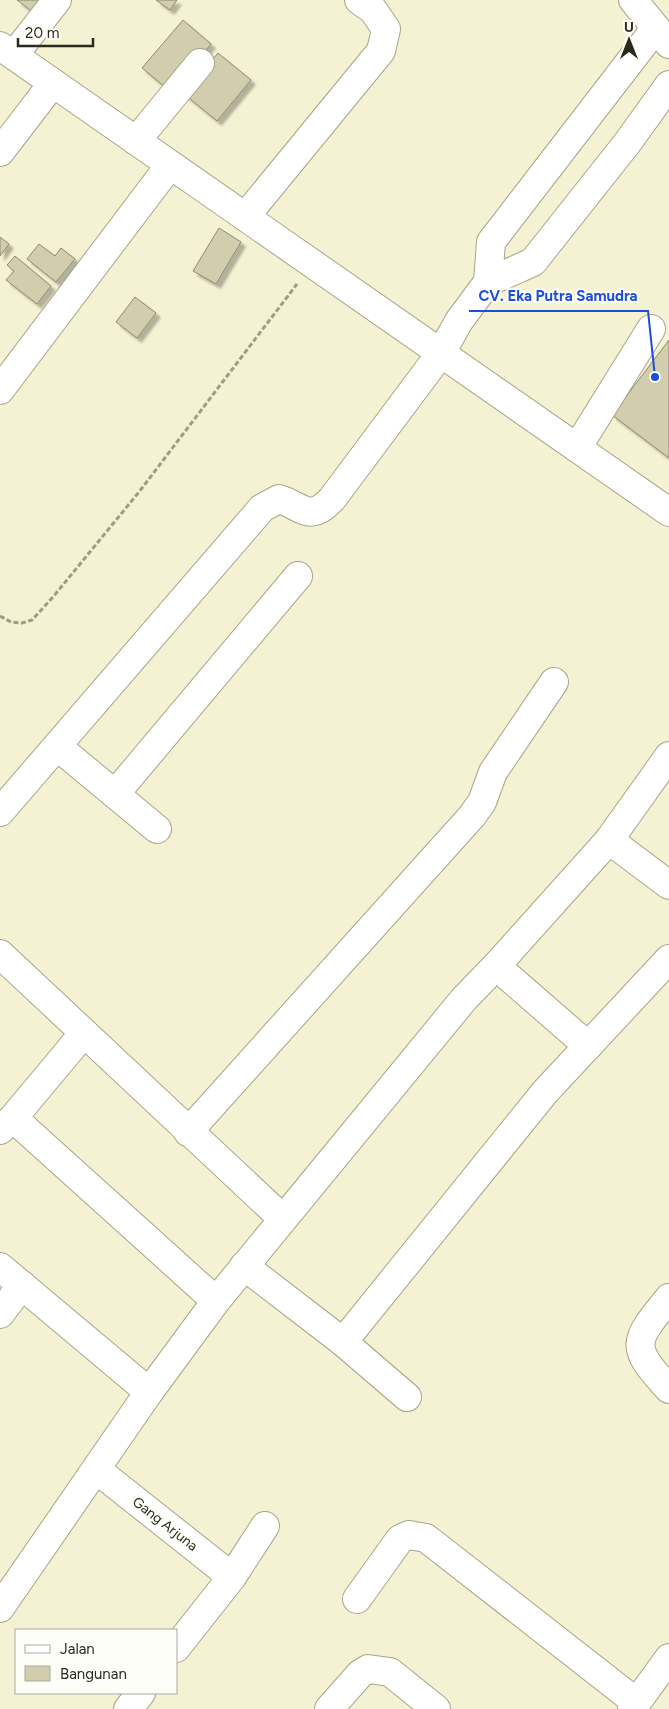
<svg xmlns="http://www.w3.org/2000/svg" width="669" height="1709" font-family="Figtree,sans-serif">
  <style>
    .building { fill: #d1cdad; stroke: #8d896e; filter: url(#shadow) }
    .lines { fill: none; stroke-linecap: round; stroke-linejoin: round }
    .minor-casing { stroke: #a8a488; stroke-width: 30 }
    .path { stroke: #9f9c86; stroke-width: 3; stroke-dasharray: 5 2.5; stroke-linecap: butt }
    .minor { stroke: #fff; stroke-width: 28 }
    .labels { text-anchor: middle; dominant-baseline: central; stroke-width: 4.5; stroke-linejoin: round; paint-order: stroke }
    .street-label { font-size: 14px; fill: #2a291d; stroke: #fefef8 }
    .leader { fill: none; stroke: #1d4ed8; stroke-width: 2 }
    .callout-dot { fill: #1d4ed8; stroke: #fefef8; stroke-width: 2 }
    .callout-label { font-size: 15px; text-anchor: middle; font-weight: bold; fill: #1d4ed8; stroke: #fefef8; stroke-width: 4.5; stroke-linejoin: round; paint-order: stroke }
  </style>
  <defs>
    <filter id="shadow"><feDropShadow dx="4.5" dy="4.5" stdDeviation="1" flood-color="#0004"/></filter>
  </defs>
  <rect width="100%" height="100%" fill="#f5f1d3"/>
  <g class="building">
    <path d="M17,0H45L34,13Z"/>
    <path d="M156,0H177L170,10Z"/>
    <path d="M183,20L211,44L171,92L142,68Z"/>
    <path d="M218,53L251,80L217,121L184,94Z"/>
    <path d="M219,228L241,242L216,284L193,271Z"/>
    <path d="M0,237L9,244L0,256Z"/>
    <path d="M39,244L55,256L61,248L75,259L56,282L27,259Z"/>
    <path d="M15,256L51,286L37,304L6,280L14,271L7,265Z"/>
    <path d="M135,297L156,313L137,338L116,322Z"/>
    <path d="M669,340V458L612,415Z"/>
  </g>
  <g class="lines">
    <defs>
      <g id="minor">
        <path d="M633,0L669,44"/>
        <path d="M0,46L669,512"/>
        <path d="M14,55L57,0"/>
        <path d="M136,141L200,63"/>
        <path d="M0,152L53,83"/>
        <path d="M245,217L381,51L386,29L373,10L359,0"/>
        <path d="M488,282L491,242L655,29"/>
        <path d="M0,390L170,165"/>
        <path d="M577,448L651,329"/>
        <path d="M58,747L157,829"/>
        <path d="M115,794L298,576"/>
        <path d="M0,812L262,508L279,499C304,507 309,523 332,499L441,353L459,321L488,282L533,262L628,142L669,85"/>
        <path d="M609,840L669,885"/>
        <path d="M0,954L283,1219"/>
        <path d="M496,966L588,1046"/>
        <path d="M13,1118L216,1301"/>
        <path d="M0,1130L13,1118L84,1033"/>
        <path d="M188,1132L472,816L482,802L493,772L554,682"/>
        <path d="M244,1266L343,1342L545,1092L669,959"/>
        <path d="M0,1267L149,1392"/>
        <path d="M669,1298C633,1342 629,1346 669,1389"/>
        <path d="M0,1314L22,1285"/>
        <path d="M343,1342L407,1397"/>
        <path d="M97,1470L232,1577L265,1526"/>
        <path d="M357,1599L400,1539L409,1535L426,1538L636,1702"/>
        <path d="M0,1608L149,1392L216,1301L464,999L496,966L609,840L669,756"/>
        <path d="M176,1648L232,1577"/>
        <path d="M128,1709L141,1693"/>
        <path d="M329,1709L360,1674L368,1669L390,1672L436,1709"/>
        <path d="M632,1709L669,1658"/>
      </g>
    </defs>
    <use href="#minor" class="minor-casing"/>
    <path class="path" d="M0,616L11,622L22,623L32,620L53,597L139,492L297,284"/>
    <use href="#minor" class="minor"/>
  </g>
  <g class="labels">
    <g class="street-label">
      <text transform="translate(165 1524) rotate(38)">Gang Arjuna</text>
    </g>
  </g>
  <path class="leader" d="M655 377L648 311H469"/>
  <circle class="callout-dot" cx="655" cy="377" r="5"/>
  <g class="callout-label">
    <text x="558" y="301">CV. Eka Putra Samudra</text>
  </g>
  <rect x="15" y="1629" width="162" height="65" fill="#fefef8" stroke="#a9a9a0"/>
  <rect x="25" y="1645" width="25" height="8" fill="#ffffff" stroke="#a9a9a0"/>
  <text x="60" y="1654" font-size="15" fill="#2a291d">Jalan</text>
  <rect x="25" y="1666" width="25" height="15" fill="#d1cdad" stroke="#a9a9a0"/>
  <text x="60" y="1679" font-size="15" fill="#2a291d">Bangunan</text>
  <g transform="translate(629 40)" stroke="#fefef8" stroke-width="4" paint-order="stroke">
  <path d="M0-4L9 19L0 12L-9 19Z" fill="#2a291d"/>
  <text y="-8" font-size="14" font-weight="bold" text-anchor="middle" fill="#2a291d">U</text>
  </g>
  <path d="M18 38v8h75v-8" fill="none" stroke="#2a291d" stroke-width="2.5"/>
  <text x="25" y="38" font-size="15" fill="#2a291d" stroke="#fefef8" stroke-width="4" paint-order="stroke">20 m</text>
</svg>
